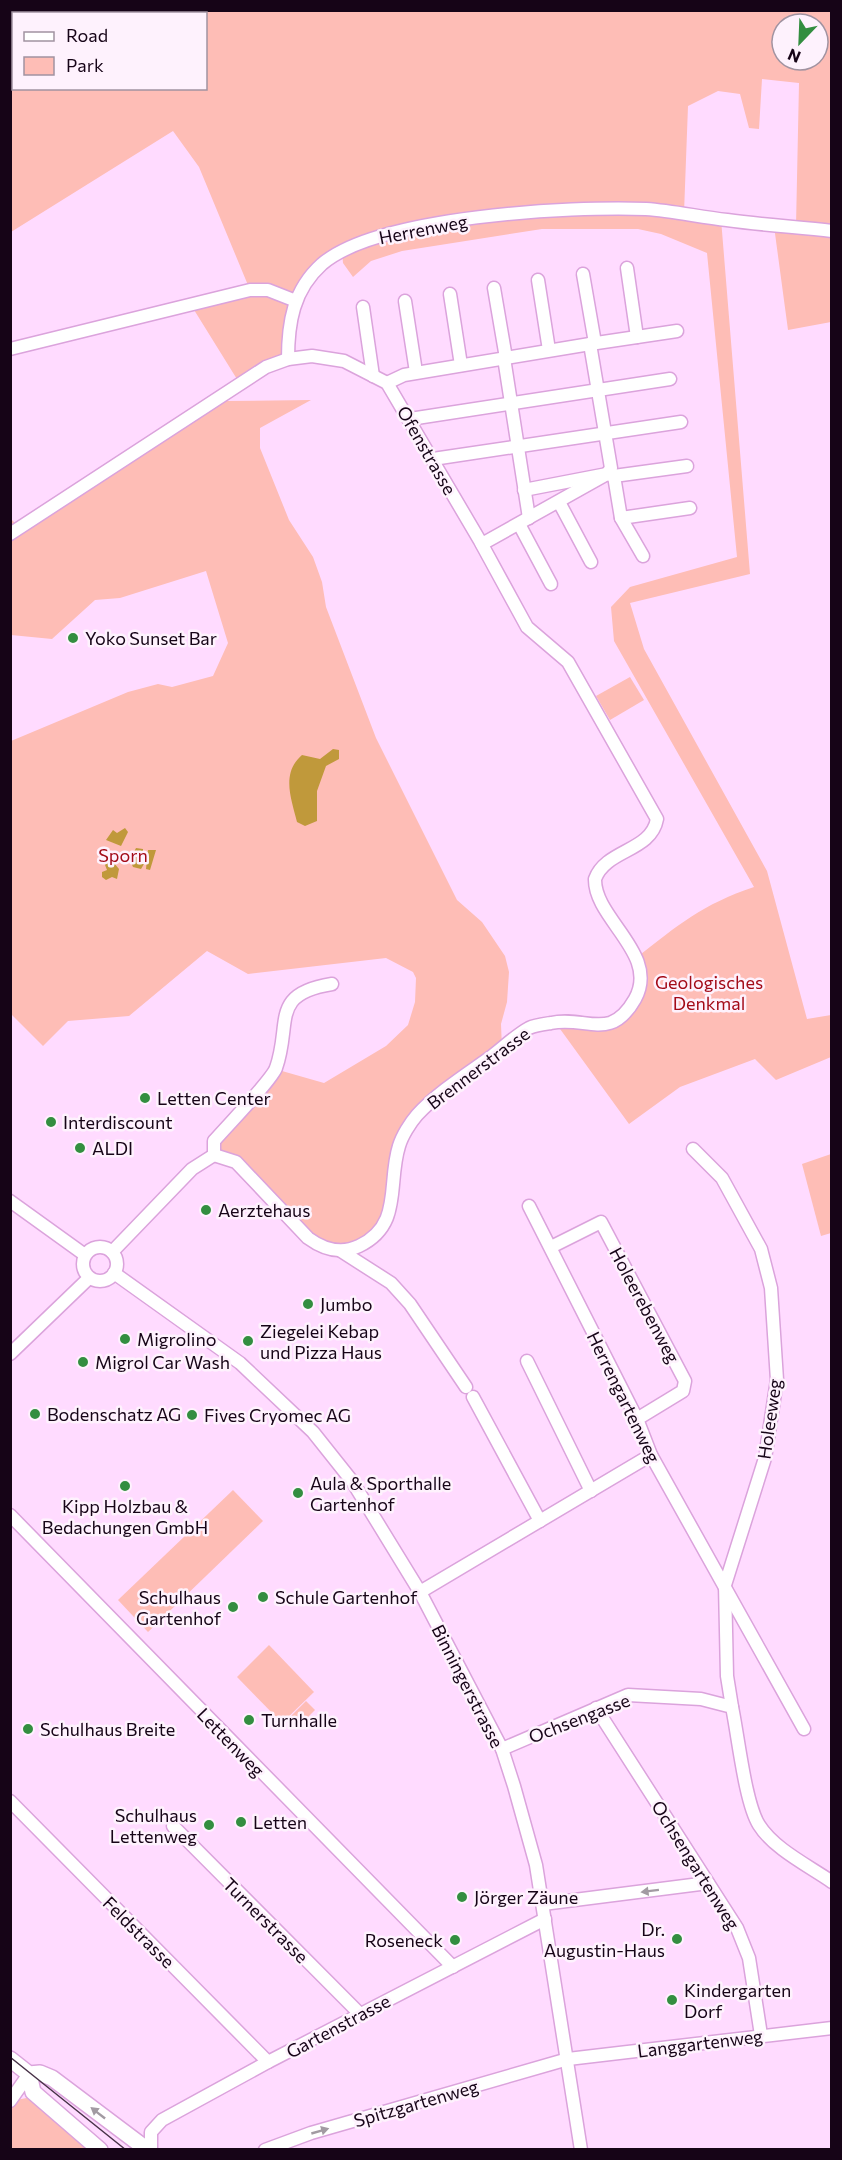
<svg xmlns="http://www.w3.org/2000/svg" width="842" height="2160" font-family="Commissioner,sans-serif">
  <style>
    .green { fill: #febdb6; fill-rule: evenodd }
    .water { fill: #c0993b }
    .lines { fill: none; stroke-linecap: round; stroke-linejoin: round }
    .minor-casing { stroke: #dba3dc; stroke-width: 15 }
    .major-casing { stroke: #dba3dc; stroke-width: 18 }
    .minor { stroke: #fff; stroke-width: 12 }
    .major { stroke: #fff; stroke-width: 15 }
    .tram { stroke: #493349; stroke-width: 1.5 }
    .oneway { fill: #a29ba2 }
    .poi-dot { fill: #338e40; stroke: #fef2fd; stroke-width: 2 }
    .labels { text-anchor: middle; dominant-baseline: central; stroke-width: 5; stroke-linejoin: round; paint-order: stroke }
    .street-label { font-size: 18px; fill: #160417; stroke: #fef2fd }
    .poi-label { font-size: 18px; fill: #160417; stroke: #fef2fd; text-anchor: start }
    .park-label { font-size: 18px; fill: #a30b18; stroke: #fef2fd }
  </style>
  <rect width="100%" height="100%" fill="#ffdbff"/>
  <g class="green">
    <path d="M11,11H831V322L788,330L774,226H796L799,83L762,79L759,129L749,128L740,94L718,91L688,106L684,213L721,219L750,574L630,603L644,649L767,871L807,1019L831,1015V1057L776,1080L755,1059L680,1087L629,1124L555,1022L611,1024L636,998V958C678,925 703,904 754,887L614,641L611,607L630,587L737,557L707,253L661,234L638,229H542L402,251L371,261L353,277L343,263L342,251L323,264L296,301L288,359L240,384L191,305L250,290L199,167L173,131L11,232ZM14,14H206V88H14ZM782,24H818V60H782Z"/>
    <path d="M224,395L227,401L311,400L260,428V448L289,520L313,557L322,582L326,607L376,738L457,900L482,922L505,956L509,972L507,1002L501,1024L502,1049L408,1127L387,1219L367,1242L321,1247L236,1162L214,1155V1141L275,1069L324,1083L386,1046L408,1025L415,1002L416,978L413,972L386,958L248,974L207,951L129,1016L68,1021L43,1046L11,1014V741L128,692L158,684L172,687L213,676L228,643L206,571L120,598L95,600L52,639L11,635L10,518L20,528Z"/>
    <path d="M630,677L644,700L610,720L596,696Z"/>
    <path d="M831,1154V1233L821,1236L802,1164Z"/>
    <path d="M233,1490L263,1521L148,1632L118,1600Z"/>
    <path d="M269,1645L314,1692L282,1723L237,1677Z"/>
    <path d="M306,1701L315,1710L297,1728L288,1719Z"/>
    <path d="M37,2096L100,2150H11V2101Z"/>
  </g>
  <g class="water">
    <path d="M333,749L339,750V759L326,766L317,791V821L305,826L297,822C291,798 281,773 302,755L320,759Z"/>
    <path d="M125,828L128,832L121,846L106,840L113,830L117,833Z"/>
    <path d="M136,848L143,849V854L147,857L148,850H156L150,870L146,869L147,859L141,869L133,867L130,860Z"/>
    <path d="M109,857L119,869L117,879L112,877L106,880L102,877V872L107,870L105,865Z"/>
  </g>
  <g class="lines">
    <defs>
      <g id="minor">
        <path d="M627,268L637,337"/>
        <path d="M583,274L595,343"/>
        <path d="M538,280L549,350"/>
        <path d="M494,288L506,358"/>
        <path d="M450,294L461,365"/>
        <path d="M405,301L416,372"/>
        <path d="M363,307L373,376"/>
        <path d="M590,344L677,331"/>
        <path d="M10,349L250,290H268L296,301"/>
        <path d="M504,358L529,518"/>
        <path d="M288,359C288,323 293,290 322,264C378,216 571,206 646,209C673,211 700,217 727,220C762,225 797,227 832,231"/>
        <path d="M387,383L404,375L590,344L611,468L607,474L482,544"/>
        <path d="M410,419L670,379"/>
        <path d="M433,459L681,422"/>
        <path d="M614,476L621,518L690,508"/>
        <path d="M524,490L607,474L614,476L687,466"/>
        <path d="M559,502L591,562"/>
        <path d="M621,518L643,556"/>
        <path d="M519,524L551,584"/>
        <path d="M10,534L266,367L288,359L312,356L344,361L387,383L480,541L527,627L568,662L657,819C651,852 606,849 595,879C594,919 660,954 635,999C610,1043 586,1015 551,1023C544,1024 535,1025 529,1028C516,1035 504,1047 492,1056C467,1074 438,1092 417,1115C410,1123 402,1136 399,1146C387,1184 403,1225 359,1246C340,1255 323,1249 308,1238L236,1162L214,1155L192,1169L112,1252"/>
        <path d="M693,1149L722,1178L761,1249L771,1288L777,1380L765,1458L725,1585L727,1676L732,1707"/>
        <path d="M214,1155V1141C226,1127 271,1081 276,1068C292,1023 269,994 332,984"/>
        <path d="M10,1201L85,1255"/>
        <path d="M529,1206L637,1419L651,1455L804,1729"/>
        <circle cx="100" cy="1264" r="17"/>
        <path d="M551,1247L601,1222L685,1381L683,1391L637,1419"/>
        <path d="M341,1251L391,1283L410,1304L466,1387"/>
        <path d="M114,1273L240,1363L313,1432L352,1481L420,1592L502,1749L514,1786L536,1865L581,2150"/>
        <path d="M10,1354L89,1278"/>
        <path d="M527,1361L591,1491"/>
        <path d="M473,1397L540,1521"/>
        <path d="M10,1515L453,1967"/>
        <path d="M420,1592L651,1455"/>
        <path d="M596,1708L737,1928L749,1958L761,2035"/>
        <path d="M502,1749L628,1695L701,1699L732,1707C738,1735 745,1803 759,1825C774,1849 809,1866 832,1882"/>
        <path d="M10,1801L268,2062"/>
        <path d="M173,1826L360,2014"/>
        <path d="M543,1904L708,1883"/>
        <path d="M10,2101L29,2074"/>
        <path d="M151,2149V2132L162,2120L268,2062L545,1919"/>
        <path d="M265,2150L311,2133L568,2059L832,2028"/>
      </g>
      <g id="major">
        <path d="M10,2059L29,2074L40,2073L52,2078L145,2148"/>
        <path d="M29,2074L33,2092L100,2150"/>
      </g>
    </defs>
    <use href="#minor" class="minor-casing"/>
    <use href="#major" class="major-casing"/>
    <use href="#minor" class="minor"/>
    <use href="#major" class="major"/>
    <path class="tram" d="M10,2057L126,2150"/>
  </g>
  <defs><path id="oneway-solid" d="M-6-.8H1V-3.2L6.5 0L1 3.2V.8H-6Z" transform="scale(1.5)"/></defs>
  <g class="oneway">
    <use href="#oneway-solid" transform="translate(650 1891) rotate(173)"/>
    <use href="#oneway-solid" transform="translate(98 2113) rotate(-142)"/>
    <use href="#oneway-solid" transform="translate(320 2131) rotate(-16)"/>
  </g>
  <g class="poi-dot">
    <circle cx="73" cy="638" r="6"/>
    <circle cx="145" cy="1098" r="6"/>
    <circle cx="51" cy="1122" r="6"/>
    <circle cx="80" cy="1148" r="6"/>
    <circle cx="206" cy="1210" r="6"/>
    <circle cx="308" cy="1304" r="6"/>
    <circle cx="125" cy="1339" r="6"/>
    <circle cx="248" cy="1341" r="6"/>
    <circle cx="83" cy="1362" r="6"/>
    <circle cx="35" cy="1414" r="6"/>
    <circle cx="192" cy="1415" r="6"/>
    <circle cx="125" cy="1486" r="6"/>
    <circle cx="298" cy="1493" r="6"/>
    <circle cx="263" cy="1597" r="6"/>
    <circle cx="233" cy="1607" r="6"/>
    <circle cx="249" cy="1720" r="6"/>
    <circle cx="28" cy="1729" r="6"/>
    <circle cx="241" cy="1822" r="6"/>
    <circle cx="209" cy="1825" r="6"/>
    <circle cx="462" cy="1897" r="6"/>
    <circle cx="677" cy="1939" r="6"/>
    <circle cx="455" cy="1940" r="6"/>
    <circle cx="672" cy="2000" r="6"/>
  </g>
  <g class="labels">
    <g class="street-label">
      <text transform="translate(423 229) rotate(-11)">Herrenweg</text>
      <text transform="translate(427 450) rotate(60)">Ofenstrasse</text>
      <text transform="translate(478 1068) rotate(-37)">Brennerstrasse</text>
      <text transform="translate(645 1305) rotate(62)">Holeerebenweg</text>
      <text transform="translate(624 1397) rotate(64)">Herrengartenweg</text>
      <text transform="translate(769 1419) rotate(-82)">Holeeweg</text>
      <text transform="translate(468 1686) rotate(63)">Binningerstrasse</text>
      <text transform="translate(579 1718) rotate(-21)">Ochsengasse</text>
      <text transform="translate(231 1742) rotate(46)">Lettenweg</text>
      <text transform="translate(696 1865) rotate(58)">Ochsengartenweg</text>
      <text transform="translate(266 1920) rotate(45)">Turnerstrasse</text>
      <text transform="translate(139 1932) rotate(45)">Feldstrasse</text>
      <text transform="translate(338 2026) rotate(-28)">Gartenstrasse</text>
      <text transform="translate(700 2043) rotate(-7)">Langgartenweg</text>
      <text transform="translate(416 2103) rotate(-16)">Spitzgartenweg</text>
    </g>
    <g class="poi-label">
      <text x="85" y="638">Yoko Sunset Bar</text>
      <text x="157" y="1098">Letten Center</text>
      <text x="63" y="1122">Interdiscount</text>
      <text x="92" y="1148">ALDI</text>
      <text x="218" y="1210">Aerztehaus</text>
      <text x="320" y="1304">Jumbo</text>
      <text x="260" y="1331">Ziegelei Kebap<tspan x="260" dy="21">und Pizza Haus</tspan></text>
      <text x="137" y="1339">Migrolino</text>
      <text x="95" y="1362">Migrol Car Wash</text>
      <text x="47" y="1414">Bodenschatz AG</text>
      <text x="204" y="1415">Fives Cryomec AG</text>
      <text x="310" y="1483">Aula &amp; Sporthalle<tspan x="310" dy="21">Gartenhof</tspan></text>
      <text x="125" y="1506" text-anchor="middle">Kipp Holzbau &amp;<tspan x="125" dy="21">Bedachungen GmbH</tspan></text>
      <text x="221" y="1597" text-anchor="end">Schulhaus<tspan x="221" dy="21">Gartenhof</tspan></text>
      <text x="275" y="1597">Schule Gartenhof</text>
      <text x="261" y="1720">Turnhalle</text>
      <text x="40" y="1729">Schulhaus Breite</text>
      <text x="197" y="1815" text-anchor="end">Schulhaus<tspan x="197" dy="21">Lettenweg</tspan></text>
      <text x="253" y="1822">Letten</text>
      <text x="474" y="1897">Jörger Zäune</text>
      <text x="665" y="1929" text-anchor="end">Dr.<tspan x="665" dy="21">Augustin-Haus</tspan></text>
      <text x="443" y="1940" text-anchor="end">Roseneck</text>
      <text x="684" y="1990">Kindergarten<tspan x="684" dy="21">Dorf</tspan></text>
    </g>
    <g class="park-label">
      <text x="123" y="855">Sporn</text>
      <text x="709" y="982">Geologisches<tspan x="709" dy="21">Denkmal</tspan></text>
    </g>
  </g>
  <rect width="842" height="2160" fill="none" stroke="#160417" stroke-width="24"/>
  <rect x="12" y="12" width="195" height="78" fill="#fef2fd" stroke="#a193a1" stroke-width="1.5"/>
  <rect x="24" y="32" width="30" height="9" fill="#ffffff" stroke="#a193a1" stroke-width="1.5"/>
  <text x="66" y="42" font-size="18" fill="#160417">Road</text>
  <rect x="24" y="57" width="30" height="18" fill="#febdb6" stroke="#a193a1" stroke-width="1.5"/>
  <text x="66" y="72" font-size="18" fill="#160417">Park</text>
  <g transform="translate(800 42) rotate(203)"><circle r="28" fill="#fef2fd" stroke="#a193a1" stroke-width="1.5"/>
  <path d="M0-4.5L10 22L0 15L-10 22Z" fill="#338e40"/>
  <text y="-9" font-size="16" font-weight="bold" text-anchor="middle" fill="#160417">N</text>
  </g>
</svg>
